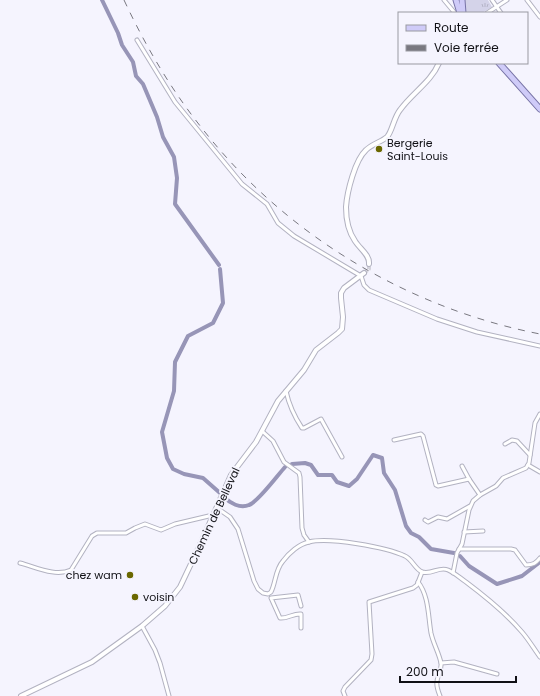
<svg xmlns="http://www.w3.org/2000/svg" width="540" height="696" font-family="Poppins,sans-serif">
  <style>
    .grass { fill: url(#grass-tufts) }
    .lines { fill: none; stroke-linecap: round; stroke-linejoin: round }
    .canal { stroke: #9795b7; stroke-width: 4 }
    .tertiary-tunnel { stroke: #d3d2db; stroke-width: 4; stroke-dasharray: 4 2; stroke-linecap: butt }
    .minor-casing { stroke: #b2b2c1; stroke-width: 5 }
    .tertiary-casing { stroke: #b2b2c1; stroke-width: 6 }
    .primary-casing { stroke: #7773a6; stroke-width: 7 }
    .minor { stroke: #fff; stroke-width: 3 }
    .tertiary { stroke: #fff; stroke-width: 4 }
    .primary { stroke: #cfcbf8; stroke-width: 5 }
    .rail { stroke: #797880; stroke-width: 1; stroke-dasharray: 7 7; stroke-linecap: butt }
    .poi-dot { fill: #6a6700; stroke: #f5f4fe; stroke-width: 1.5 }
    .labels { text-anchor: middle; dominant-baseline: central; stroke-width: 4; stroke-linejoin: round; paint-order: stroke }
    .poi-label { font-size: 11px; fill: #101015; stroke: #f5f4fe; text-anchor: start }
    .street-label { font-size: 11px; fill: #101015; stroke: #f5f4fe }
  </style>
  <defs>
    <pattern id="grass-tufts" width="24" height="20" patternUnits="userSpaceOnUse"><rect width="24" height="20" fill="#d4d3e9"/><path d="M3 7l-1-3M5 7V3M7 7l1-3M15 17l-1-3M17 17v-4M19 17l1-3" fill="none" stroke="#b5b4c7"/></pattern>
  </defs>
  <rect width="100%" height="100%" fill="#f5f4fe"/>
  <path class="grass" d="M464,0H488L492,7L482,13H466Z"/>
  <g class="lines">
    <g class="canal">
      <path d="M102,0L118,33L122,45L133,62L136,76L143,84L157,117L163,137L174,157L177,178L175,204L219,265"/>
      <path d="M220,269L223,303L213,323L188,336L175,362L174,391L162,432L167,458L173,469L184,474L203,478L220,493"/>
      <path d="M292,464L305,463L311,465L318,475H332L337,482L349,486L357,479L373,455L382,458L384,473L395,490L406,526L411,533L419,537L431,549L454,553"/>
      <path d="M224,497C230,503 240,509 249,505C258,502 277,476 285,467"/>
      <path d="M460,556L469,566L497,584L522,576L540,562"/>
    </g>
    <path class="tertiary-tunnel" d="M364,273L369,269V264"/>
    <defs>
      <g id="minor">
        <path d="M444,0L454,12"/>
        <path d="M492,0L501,13"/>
        <path d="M527,0L540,17"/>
        <path d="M487,13L507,0"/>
        <path d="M137,40L175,102L242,184L267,204L278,223L294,236L361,276L364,285L369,290L437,319L477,332L540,346"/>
        <path d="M286,391C289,405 294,416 302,428H304L321,419L342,457"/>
        <path d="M262,431L273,441L284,462L299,473L300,477L302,528L304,535L309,542"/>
        <path d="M394,440L421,434L423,436L436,485L438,486L469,479L480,495"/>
        <path d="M505,444L512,440L517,441L530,455"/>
        <path d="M528,465L540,472"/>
        <path d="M462,466L469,479"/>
        <path d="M217,508L230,517L238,529L254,581L258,589L263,593L268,594L271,592C276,582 275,570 283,561C289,553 299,544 309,542C329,537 386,547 405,556C412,559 415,569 422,572C432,575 439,566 448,570C455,573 460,578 466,582C486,597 506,613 522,632C529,640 534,649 540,657"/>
        <path d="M425,520L428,522L438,517L447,519L470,506"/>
        <path d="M464,532L483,531"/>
        <path d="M459,549H511L515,550L526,565C533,565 536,563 540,558"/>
        <path d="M20,563C36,567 55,577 71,570L92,536L97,533H126L135,528L145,524L161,530L175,524L213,515"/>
        <path d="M453,573L457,553L462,544L469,510L473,501L480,495L496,486L503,478L526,468L529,463L535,423L540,414"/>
        <path d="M418,582C429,596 428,616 431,633C433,643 439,653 441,663C442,669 438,675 437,681C436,686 438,691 440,696"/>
        <path d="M301,606L298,595L271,598L280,618C287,619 294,613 301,614V628"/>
        <path d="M142,626L155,650L160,663L169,696"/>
        <path d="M441,663L454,662L497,674"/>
        <path d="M345,696L343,691L345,687L371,660L372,654L369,602L413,588L417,585L422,572"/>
      </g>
      <g id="tertiary">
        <path d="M369,264C370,255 360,249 355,241C348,231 346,219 346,207C347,192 355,160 366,150C372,144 381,142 387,137C392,132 394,117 400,110C412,93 431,82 439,63"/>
        <path d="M21,696L92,662L142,626L165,606L180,587L199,547L231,475L256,442L278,401L304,370L316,350L338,333L342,329L343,317L341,298V293L344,288L364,273"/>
      </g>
      <g id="primary">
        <path d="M456,0L460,13"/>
        <path d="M462,0L463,13"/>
        <path d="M499,63L540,109"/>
      </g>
    </defs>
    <use href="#minor" class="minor-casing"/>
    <use href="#tertiary" class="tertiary-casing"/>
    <use href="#primary" class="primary-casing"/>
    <use href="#minor" class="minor"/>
    <use href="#tertiary" class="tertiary"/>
    <use href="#primary" class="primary"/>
    <path class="rail" d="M124,0C145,45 170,88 201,127C284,234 407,308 540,334"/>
  </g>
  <g class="poi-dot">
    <circle cx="379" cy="149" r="4"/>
    <circle cx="130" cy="575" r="4"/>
    <circle cx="135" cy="597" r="4"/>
  </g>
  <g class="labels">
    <g class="poi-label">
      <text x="387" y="143">Bergerie<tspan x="387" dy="13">Saint-Louis</tspan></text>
      <text x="122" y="575" text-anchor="end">chez wam</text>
      <text x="143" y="597">voisin</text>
    </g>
    <g class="street-label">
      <text transform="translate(214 516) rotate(-65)">Chemin de Belleval</text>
    </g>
  </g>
  <rect x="398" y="12" width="130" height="52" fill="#f5f4fe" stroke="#9999a1"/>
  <rect x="406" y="25" width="20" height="6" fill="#cfcbf8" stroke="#9999a1"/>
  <text x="434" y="32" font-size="12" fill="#101015">Route</text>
  <rect x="406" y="45" width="20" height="6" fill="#797880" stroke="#9999a1"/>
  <text x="434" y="52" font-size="12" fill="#101015">Voie ferrée</text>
  <path d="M400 676v6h116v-6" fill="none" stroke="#101015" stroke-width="2"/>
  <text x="406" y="676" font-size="12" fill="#101015" stroke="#f5f4fe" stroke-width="3" paint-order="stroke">200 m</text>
</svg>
